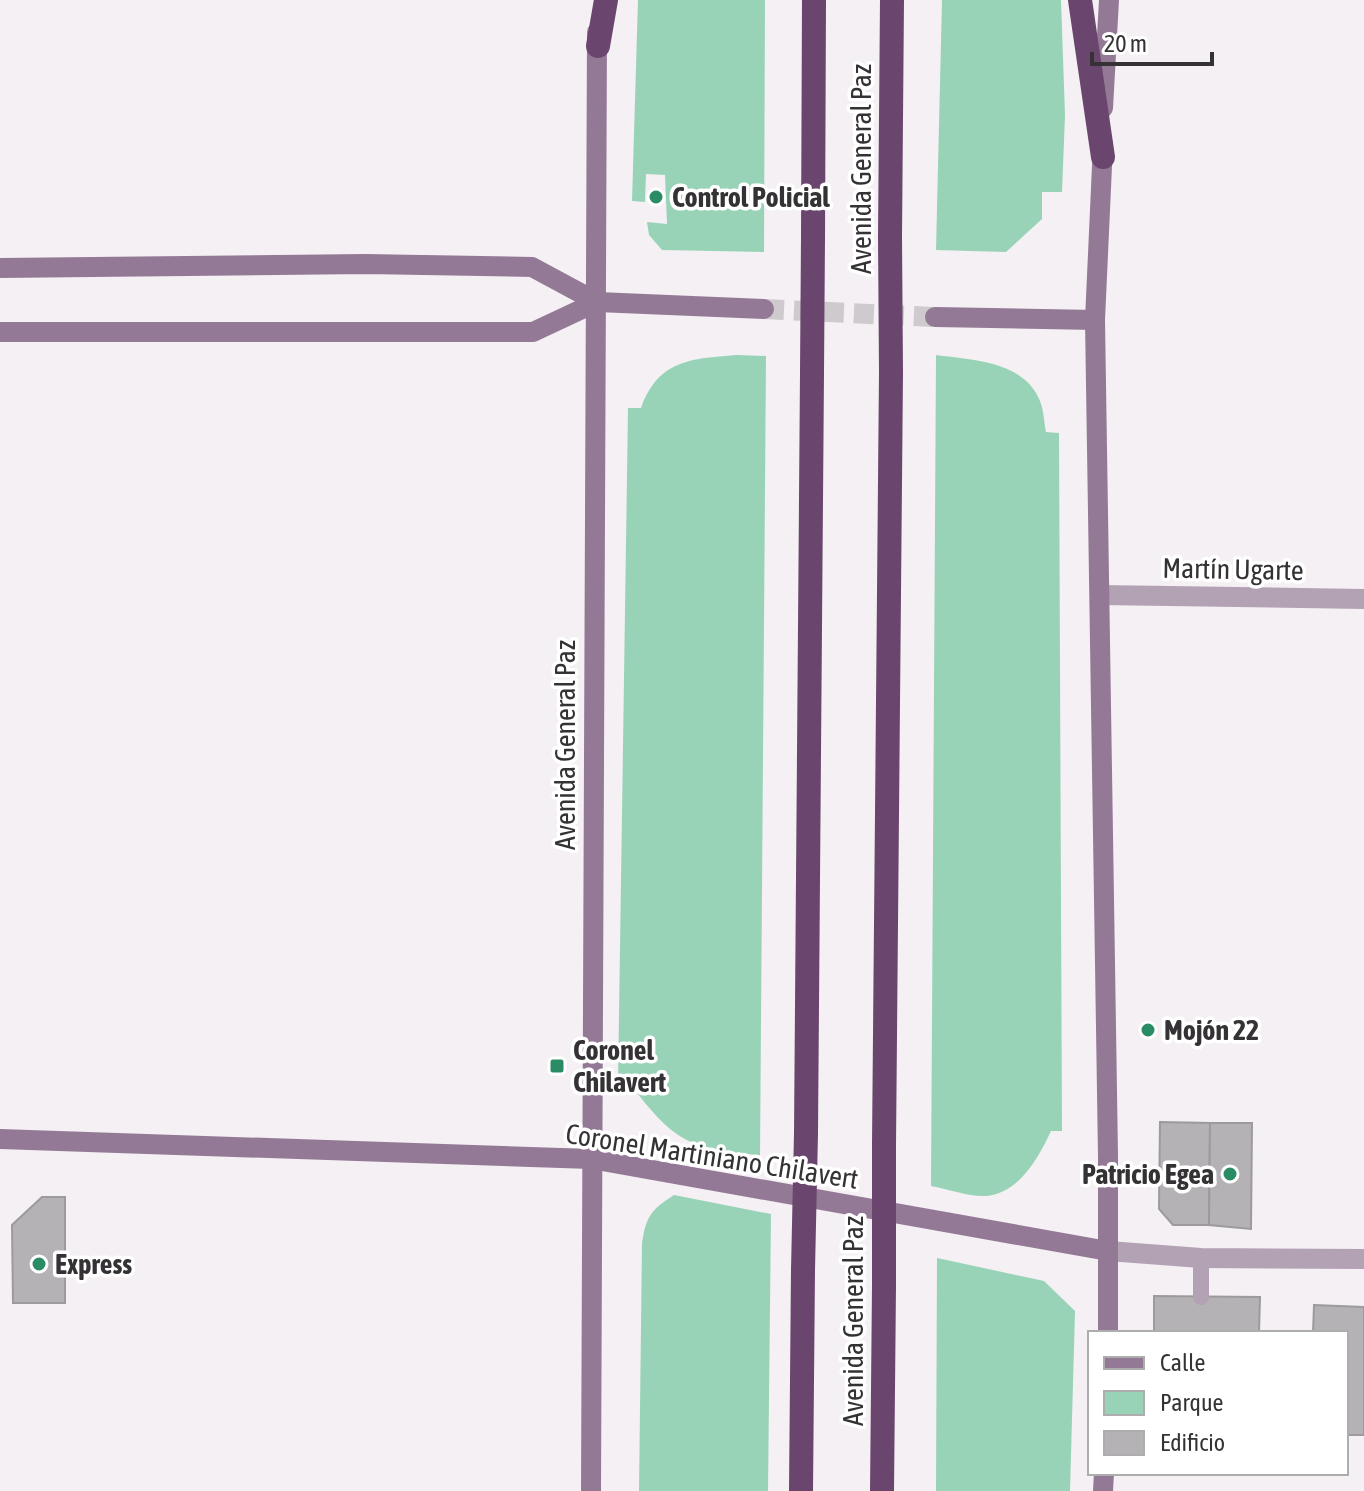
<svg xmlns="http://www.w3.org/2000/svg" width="1364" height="1491" font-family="'Asap Condensed',sans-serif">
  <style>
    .green { fill: #99d3b7 }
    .building { fill: #b5b2b6; stroke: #9d9a9e; stroke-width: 2 }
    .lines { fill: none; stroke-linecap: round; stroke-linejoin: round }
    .secondary-tunnel { stroke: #cecace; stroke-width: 20; stroke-dasharray: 20 10; stroke-linecap: butt }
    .lane { stroke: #b3a1b4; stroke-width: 16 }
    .street { stroke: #b3a1b4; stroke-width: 20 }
    .secondary { stroke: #947996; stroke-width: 20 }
    .highway { stroke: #6a456d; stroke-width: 24 }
    .highway-bridge { stroke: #6a456d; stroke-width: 24 }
    .poi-dot { fill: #2a8c65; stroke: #fff; stroke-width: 3 }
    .labels { text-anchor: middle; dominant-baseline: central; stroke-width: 7; stroke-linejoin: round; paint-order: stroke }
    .street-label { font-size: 28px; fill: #343234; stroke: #fff }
    .poi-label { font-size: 28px; font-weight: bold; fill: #343234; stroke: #fff; text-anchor: start }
  </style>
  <rect width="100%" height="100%" fill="#f4f0f4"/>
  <g class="green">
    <path d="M638,0H765L764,252L662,250L649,235L647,222L667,224L665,175L646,174L645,202L632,201Z"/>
    <path d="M942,0H1061L1065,115L1062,192H1042V219L1006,252L936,250Z"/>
    <path d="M737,355L766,356L760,1156C739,1152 711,1151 691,1142C666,1131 647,1106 631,1085L618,1083L628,408H641C659,359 691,359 737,355Z"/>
    <path d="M936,355C973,360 1024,361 1040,401C1044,411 1044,423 1046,432L1059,433L1062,1131H1051C1039,1157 1019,1193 987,1196C969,1197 948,1189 931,1186Z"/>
    <path d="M674,1195L771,1214L768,1491H639L642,1243C646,1216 651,1210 674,1195Z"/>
    <path d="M937,1258L1044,1281L1075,1311L1070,1491H936Z"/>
  </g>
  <g class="building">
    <path d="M1160,1122L1210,1123L1209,1225H1173L1159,1209Z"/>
    <path d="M1210,1123H1252L1251,1229L1209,1225Z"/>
    <path d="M42,1197H65V1303H13L12,1225Z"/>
    <path d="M1154,1296L1260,1297L1259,1333H1154Z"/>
    <path d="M1314,1305L1364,1307V1435H1346V1333H1313Z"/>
  </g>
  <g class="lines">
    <path class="secondary-tunnel" d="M764,309L935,317"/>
    <path class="lane" d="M1201,1297V1258"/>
    <g class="street">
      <path d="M1100,595L1364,599"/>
      <path d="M1108,1251L1201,1258L1364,1259"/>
    </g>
    <g class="secondary">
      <path d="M1103,108L1109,0"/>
      <path d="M1103,144L1095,320L1108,1156V1333"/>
      <path d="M0,268L366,264L532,267L597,302L764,309"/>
      <path d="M935,317L1095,320"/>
      <path d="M0,332H533L597,302"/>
      <path d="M0,1139L591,1159L1108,1251"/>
      <path d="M591,1491L597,32"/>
      <path d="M1103,1491L1104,1473"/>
    </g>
    <g class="highway">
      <path d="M1080,0L1103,157"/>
      <path d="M598,46L606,0"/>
      <path d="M890,237L892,0"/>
      <path d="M813,238L814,0"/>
      <path d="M806,1133L812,373"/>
      <path d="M884,1145L891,372"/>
      <path d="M801,1491L803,1270"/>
      <path d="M882,1491L884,1286"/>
    </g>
    <g class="highway-bridge">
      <path d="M890,237L891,372"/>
      <path d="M812,373L813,238"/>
      <path d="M884,1145V1286"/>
      <path d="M803,1270L806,1133"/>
    </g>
  </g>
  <g class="poi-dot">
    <circle cx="656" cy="197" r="8"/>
    <circle cx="1148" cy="1030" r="8"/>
    <rect x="549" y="1058" width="16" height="16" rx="4"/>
    <circle cx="1230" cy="1174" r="8"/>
    <circle cx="39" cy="1264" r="8"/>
  </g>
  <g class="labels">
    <g class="street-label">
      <text transform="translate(861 169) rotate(-90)">Avenida General Paz</text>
      <text transform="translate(1233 569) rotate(1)">Martín Ugarte</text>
      <text transform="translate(565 745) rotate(-90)">Avenida General Paz</text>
      <text transform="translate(712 1156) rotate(9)">Coronel Martiniano Chilavert</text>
      <text transform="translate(853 1321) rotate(-90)">Avenida General Paz</text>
    </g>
    <g class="poi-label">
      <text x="672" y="197">Control Policial</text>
      <text x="1164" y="1030">Mojón 22</text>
      <text x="573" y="1050">Coronel<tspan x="573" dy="32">Chilavert</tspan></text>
      <text x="1214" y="1174" text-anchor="end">Patricio Egea</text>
      <text x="55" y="1264">Express</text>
    </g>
  </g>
  <rect x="1088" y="1331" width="260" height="144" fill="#ffffff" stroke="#aeadae" stroke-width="2"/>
  <rect x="1104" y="1357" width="40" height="12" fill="#947996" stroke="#aeadae" stroke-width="2"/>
  <text x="1160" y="1371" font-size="24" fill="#343234">Calle</text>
  <rect x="1104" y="1391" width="40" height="24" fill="#99d3b7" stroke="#aeadae" stroke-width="2"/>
  <text x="1160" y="1411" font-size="24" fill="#343234">Parque</text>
  <rect x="1104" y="1431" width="40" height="24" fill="#b5b2b6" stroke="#aeadae" stroke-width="2"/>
  <text x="1160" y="1451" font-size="24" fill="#343234">Edificio</text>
  <path d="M1092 52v12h120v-12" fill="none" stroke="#343234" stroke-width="4"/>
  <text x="1104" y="52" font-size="24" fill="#343234" stroke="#ffffff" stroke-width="6" paint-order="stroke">20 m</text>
</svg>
